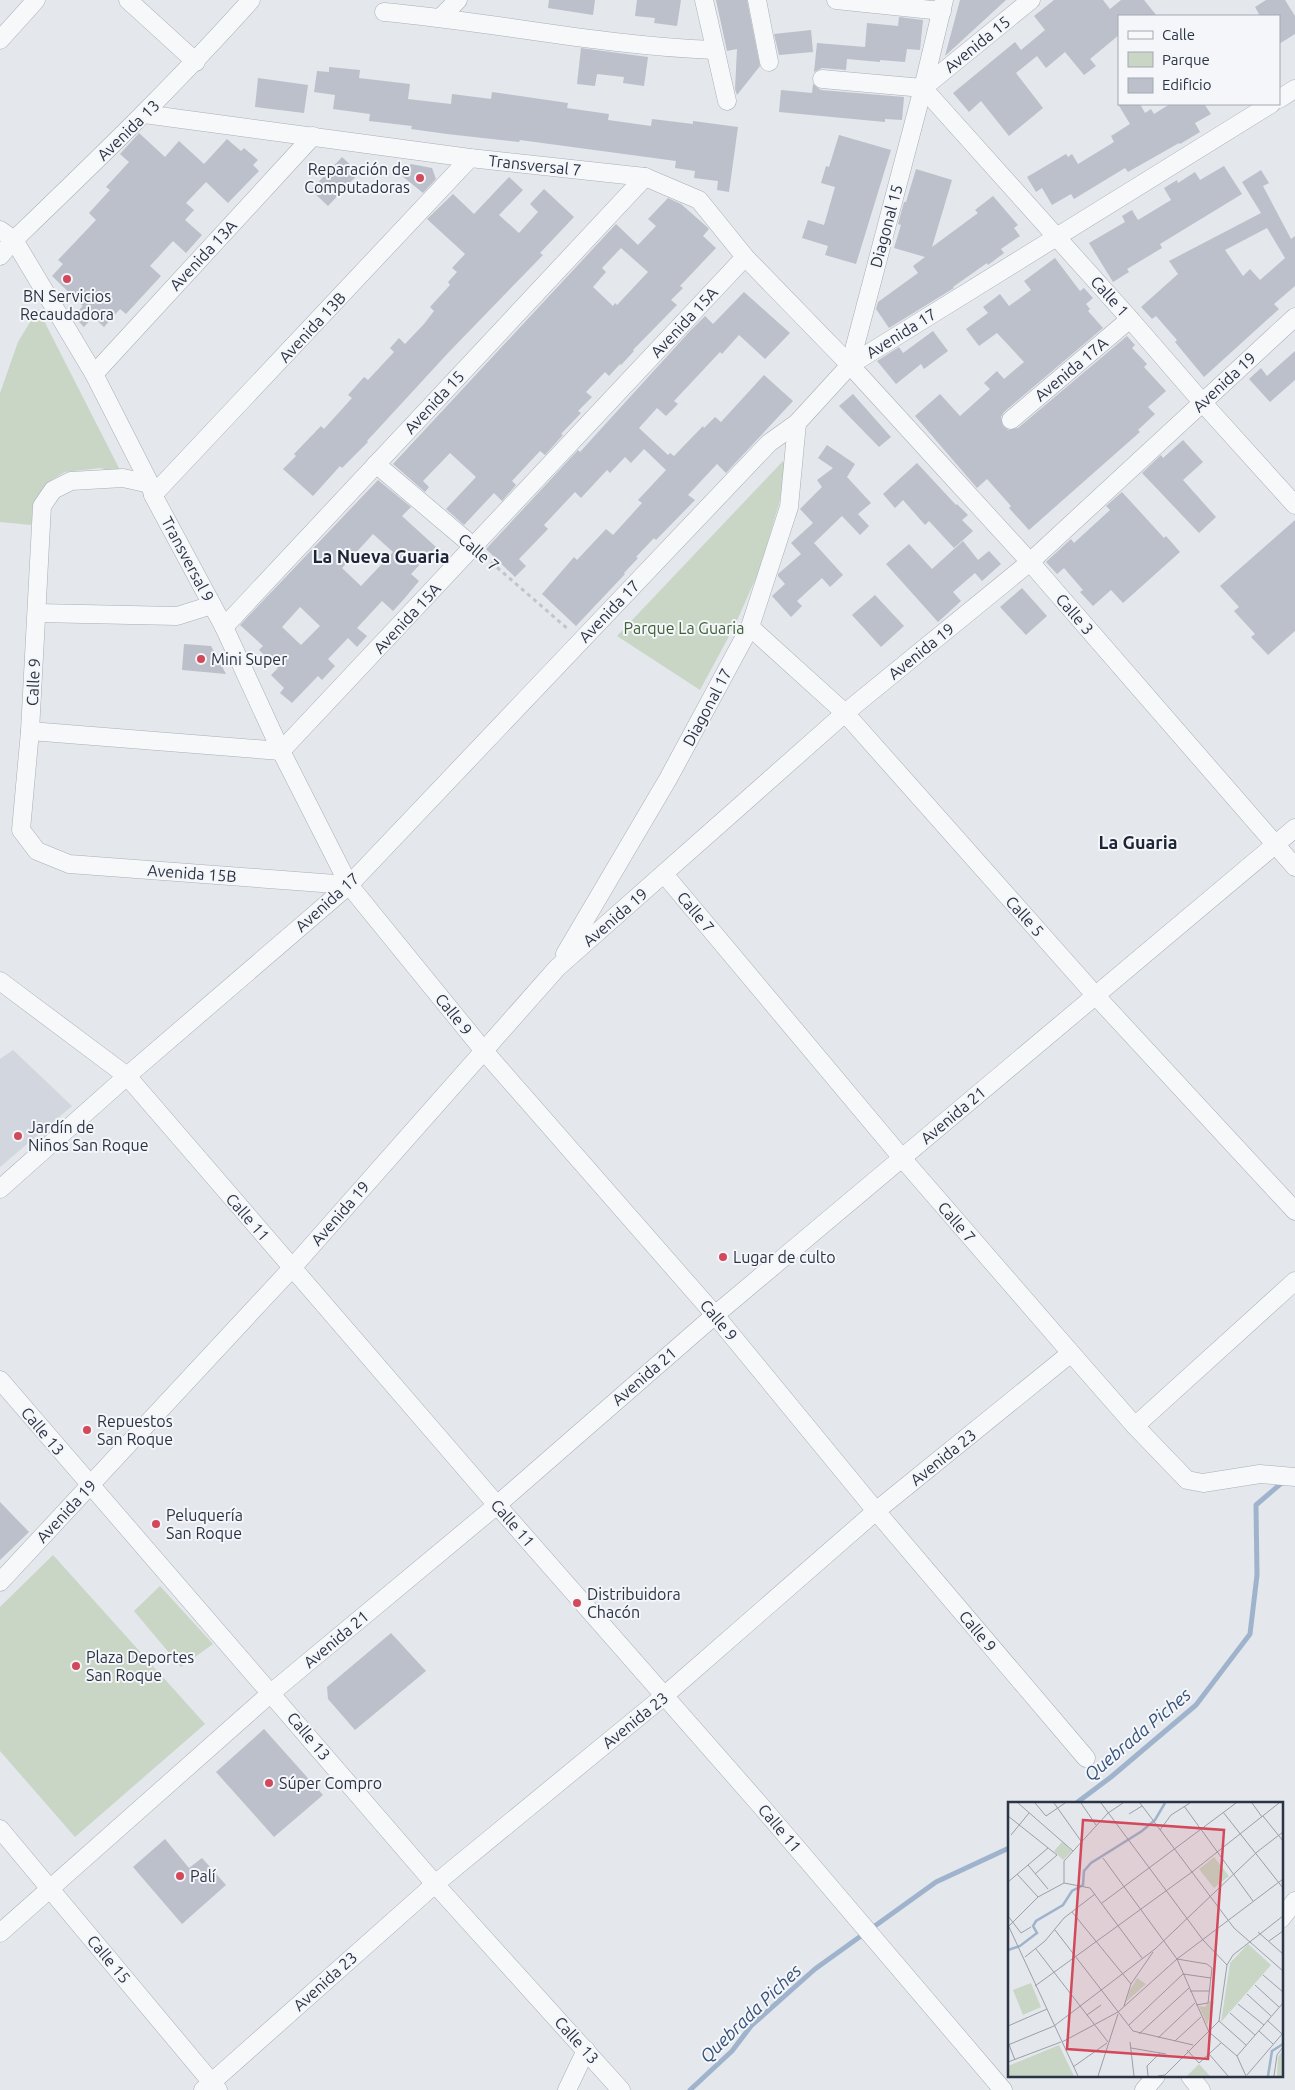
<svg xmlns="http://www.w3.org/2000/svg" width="1295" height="2090" font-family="Ubuntu,sans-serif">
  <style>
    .built { fill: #d2d6de }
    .green { fill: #c9d6c5 }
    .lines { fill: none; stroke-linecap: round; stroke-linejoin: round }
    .stream { stroke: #9fb4cc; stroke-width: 5 }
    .building { fill: #bbc0ca; fill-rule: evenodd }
    .minor-casing { stroke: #a9aeb7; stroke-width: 19 }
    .path { stroke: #c2c5cb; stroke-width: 3; stroke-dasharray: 4 4; stroke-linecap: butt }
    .minor { stroke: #f7f8fa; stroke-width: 18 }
    .poi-dot { fill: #d1495b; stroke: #f4f6f9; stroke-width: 2 }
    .labels { text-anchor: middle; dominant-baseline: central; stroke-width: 4; stroke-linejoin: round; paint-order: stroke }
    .street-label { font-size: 16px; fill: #2b3445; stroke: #f4f6f9 }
    .poi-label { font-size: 16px; fill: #2b3445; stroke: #f4f6f9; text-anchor: start }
    .park-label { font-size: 16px; fill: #3f6138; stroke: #f4f6f9 }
    .neighbourhood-label { font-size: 18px; font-weight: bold; fill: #1d2536; stroke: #f4f6f9 }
    .water-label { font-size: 18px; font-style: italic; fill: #34527a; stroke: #f4f6f9 }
    .inset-river { fill: none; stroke: #9fb4cc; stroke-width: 2.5 }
    .inset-road { fill: none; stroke: #9a9fa9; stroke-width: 1 }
    .view { fill: #d1495b; fill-opacity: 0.15; stroke: #d1495b; stroke-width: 2.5 }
    .inset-edge { fill: none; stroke: #2b3445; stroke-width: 2.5 }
  </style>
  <rect width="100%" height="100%" fill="#e4e7ec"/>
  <path class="built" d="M13,1050L72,1106L0,1167V1059Z"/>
  <g class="green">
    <path d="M38,309L123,476L101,468L65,472L50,481L37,501L31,525L0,522V393L18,342Z"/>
    <path d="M783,461L786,469L779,504L759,571L735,625L700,690L617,636Z"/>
    <path d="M53,1555L205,1724L75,1837L0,1751V1607Z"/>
    <path d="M160,1586L213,1644L181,1667L134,1611Z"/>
  </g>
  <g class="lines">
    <g class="stream">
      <path d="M1075,1804L1111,1777L1196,1705L1250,1634L1257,1575L1256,1505L1285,1480"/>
      <path d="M690,2090L732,2051L751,2026L815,1969L936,1882L1009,1848"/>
    </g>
  </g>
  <g class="building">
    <path d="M549,0H595L593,15L548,8Z"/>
    <path d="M637,0H681L677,26L654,23L655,18L635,16Z"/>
    <path d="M716,0H747L760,66L737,95L735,89L737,49L727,51Z"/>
    <path d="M960,0H1006L945,56Z"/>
    <path d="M1054,0H1103L1110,9L1121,0H1144L1157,16H1119V35L1090,59L1096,66L1084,75L1065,52L1046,68L1037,56L1016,73L1043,108L1009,136L981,101L969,112L953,93L1015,42L1021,50L1045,30L1034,16Z"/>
    <path d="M1266,0H1285L1295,16V34L1279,44V16H1260L1255,7Z"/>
    <path d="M899,17L923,20L920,50L907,49L905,62L880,60V62L847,59L846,70L822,68L814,72L817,43L865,47L867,23L898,26Z"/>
    <path d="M811,30L813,52L779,55L774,34Z"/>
    <path d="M581,48L648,57L644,86L623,83L624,77L597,74L595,86L577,84Z"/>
    <path d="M329,67L360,70L359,78L410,84L408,99L451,104L452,94L491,99L492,92L568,103L567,108L609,114L608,120L651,126L652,119L693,124V121L738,127L729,192L717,190L718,181L694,178L695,171L675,168L676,161L520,140L519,142L447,134L411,129L412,126L369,121L370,114L333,109L335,95L314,92L317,71L329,72Z"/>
    <path d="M258,78L308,85L304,113L255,107Z"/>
    <path d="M813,84L821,90L904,97L902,120L885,119V122L779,112L781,90L812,93Z"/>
    <path d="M1118,104H1140L1145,113L1151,109L1154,114L1170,104H1204L1211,114L1195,123L1200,132L1180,144L1179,143L1128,172L1125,168L1074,199L1071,194L1052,205L1042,188L1036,192L1027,177L1066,154L1068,157L1072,154L1078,164L1114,142L1111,136L1130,124Z"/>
    <path d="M139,133L165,157L179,141L204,164L227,139L241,151L244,148L258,160L253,165L259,171L228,203L206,182L186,203L194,210L185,220L202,235L186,253L173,241L150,266L161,276L126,314L120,309L104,327L93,317L84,327L73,316L83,306L52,276L63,264L58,260L96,220L89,213L110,190L106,187L129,162L120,154Z"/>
    <path d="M839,135L891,150L856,264L825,255L828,246L802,238L808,220L824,225L835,187L821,183L826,166L829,167Z"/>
    <path d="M342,157L359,173L328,206L311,190Z"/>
    <path d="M411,164L432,168L436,179L423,193L401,175Z"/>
    <path d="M1224,166L1242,194L1160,244L1162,248L1127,269L1129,272L1113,282L1089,243L1125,222L1122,216L1132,210L1138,220L1171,200L1164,188L1177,180L1178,183L1195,172L1200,180Z"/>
    <path d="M916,169L952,180L932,247L978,213L975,210L993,196L1018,225L1014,228L1020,236L1001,249L1004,253L988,265L987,263L953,287L954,288L889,328L876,309L878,302L918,273L913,266L925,257L894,248L901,225L898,224L904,202H906Z"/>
    <path d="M1261,170L1269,183L1263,186L1291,239L1295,236V286L1274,304L1279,309L1204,377L1175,342L1177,340L1156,316L1152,319L1141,307L1178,274L1169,261L1261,213L1242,182ZM1267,228L1285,258L1260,280L1250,269L1243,276L1225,250Z"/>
    <path d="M509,177L523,190L499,215L519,233L538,212L530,204L544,189L574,217L540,253L543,255L448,353L367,441L368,442L342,468L340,466L313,496L283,469L296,456L294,454L321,426L324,429L352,398L348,395L364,377L368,380L394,352L390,348L399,338L405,344L424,324L434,311L430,307L450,285L448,282L457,272L452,268L465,254L427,219L453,194L474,214Z"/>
    <path d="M668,198L681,204L706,226L709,229L703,236L716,248L680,286L683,288L671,300L677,305L633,350L634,351L621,365L620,364L609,376L605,372L586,392L592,397L578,411L581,413L561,434L563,435L545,455L540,451L512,481L516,485L502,501L494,493L464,525L446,509L476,477L450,453L423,481L429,487L425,492L393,464L616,224L638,245L656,226L648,219ZM621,248L648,272L617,305L615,303L613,306L593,287L606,272L602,268Z"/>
    <path d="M1055,258L1080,291L1084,288L1093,298L1086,304L1090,309L1088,311L1103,328L1004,412L1001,417L1003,426L1008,430L1018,428L1127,336L1135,345L1132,348L1147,364L1144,367L1166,391L1148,407L1155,414L1138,430L1140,432L1029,530L1009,508L1011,506L987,479L977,488L915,416L940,394L960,416L990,389L984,383L997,371L1004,379L1024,362L997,333L979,346L966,329L988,313L983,307L1000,294L1009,306L1031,290L1024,281Z"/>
    <path d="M744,292L790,333L765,359L739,335L722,354L720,352L674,401L678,404L666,416L657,408L639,428L668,455L670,453L674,456L703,426L704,428L715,417L721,422L764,375L793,401L726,473L717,464L688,495L695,500L656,540L654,538L636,557L638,558L624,573L625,574L576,626L542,594L574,557L577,560L606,529L613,535L642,503L638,500L666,470L644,449L631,463L625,457L610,473L607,470L581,498L575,492L544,525L548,529L519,559L526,566L515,577L486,549L578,450L580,452L690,331L705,316L713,324Z"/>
    <path d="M933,331L948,351L924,369L921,364L896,384L877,361L899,347L903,353Z"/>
    <path d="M1295,351V380L1270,402L1249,379L1261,368L1267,376Z"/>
    <path d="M853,394L891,437L879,447L839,406Z"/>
    <path d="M1183,440L1203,462L1183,480L1216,517L1199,533L1142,473L1161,455L1163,458Z"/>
    <path d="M827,445L855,464L847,477L871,503L858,514L869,526L860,535L842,516L814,543L843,575L830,587L822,578L797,601L802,606L791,617L772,596L785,584L778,576V574L801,554L791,543L813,523L800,509L822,487L817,480L833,468L818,458Z"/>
    <path d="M917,463L956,505L957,504L968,515L962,520L973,531L954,548L929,521L925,525L903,500L895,508L883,494Z"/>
    <path d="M378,480L411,507L402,516L436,547L411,574L419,581L404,599L393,611L382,601L357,628L367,636L357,647L348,638L328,659L335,666L322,680L318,676L292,703L280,693L284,688L271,675L278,668L259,650L263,646L240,625ZM373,534L393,552L361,586L342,568ZM300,607L320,626L301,645L282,627Z"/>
    <path d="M1122,492L1164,538L1166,536L1180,552L1123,603L1111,590L1093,606L1080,592L1083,590L1064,568L1057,574L1046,562L1071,539L1074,543L1110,510L1106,506Z"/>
    <path d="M1295,520V631L1268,655L1251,637L1255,634L1234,611L1239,607L1220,586Z"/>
    <path d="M963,541L978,560L989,551L1001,564L982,581L975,573L953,592L961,601L938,622L886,564L909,544L932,569Z"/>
    <path d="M1022,588L1047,616L1026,635L1000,607Z"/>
    <path d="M875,595L904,626L881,647L852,615Z"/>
    <path d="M184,644L211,646L226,674L182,670Z"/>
    <path d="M0,1502L29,1532L0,1560Z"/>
    <path d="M391,1633L426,1671L355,1730L328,1699L327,1687Z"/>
    <path d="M264,1729L323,1795L274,1837L216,1772Z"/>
    <path d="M165,1839L189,1868L202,1858L226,1885L182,1924L133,1867Z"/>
  </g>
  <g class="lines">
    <defs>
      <g id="minor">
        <path d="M128,0L196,62"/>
        <path d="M704,0L727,101"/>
        <path d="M757,0L769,62"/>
        <path d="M836,0L942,11"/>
        <path d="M384,12C494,22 604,46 714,50"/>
        <path d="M441,17L458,0"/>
        <path d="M0,40L36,0"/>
        <path d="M822,79L923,88"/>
        <path d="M923,88L1130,319L1202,402L1295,505"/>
        <path d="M923,88L1031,0"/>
        <path d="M1279,99L1295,89"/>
        <path d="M144,114L470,158L645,177L699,200L745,257L850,365L1030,562L1295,867"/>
        <path d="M0,230L14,240L94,374L150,484L153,495L224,627L281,751L349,885L484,1051L715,1315L876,1511L1086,1758"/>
        <path d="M0,256L14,240C95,162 176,84 251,0"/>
        <path d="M850,365L923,88L944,0"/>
        <path d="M94,374L313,136"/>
        <path d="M1011,420L1130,319"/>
        <path d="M376,464L474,547"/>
        <path d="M150,484L123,478L71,481L53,490L42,506L30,731L21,830L37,851L69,864L349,885"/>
        <path d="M153,495L470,158"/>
        <path d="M37,613L177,616L212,605"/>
        <path d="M224,627L645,177"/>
        <path d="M750,627L845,713L1096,996L1295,1211"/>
        <path d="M30,731L281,751L745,257"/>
        <path d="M664,874L902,1158L1071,1353L1135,1426L1187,1480L1203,1483L1260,1474L1295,1477"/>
        <path d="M565,954L668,779L750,627L789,507L797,423"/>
        <path d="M0,981L127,1076L497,1505L761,1806L1003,2090"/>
        <path d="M0,1189L127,1076L349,885L769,443L797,423L850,365L1271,104"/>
        <path d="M0,1380L435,1884L621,2090"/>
        <path d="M1135,1426L1295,1281"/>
        <path d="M0,1582L292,1268L557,968L845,713L1030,562L1295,317"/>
        <path d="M0,1829L218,2090"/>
        <path d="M1281,1919L1295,1901"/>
        <path d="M0,1933L271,1693L497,1505L715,1315L1295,828"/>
        <path d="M1190,2076L1201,2090"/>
        <path d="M203,2090L435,1884L664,1696L876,1511L1071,1353"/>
        <path d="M567,2090L586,2050"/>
        <path d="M1144,2090L1156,2076"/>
      </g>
    </defs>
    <use href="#minor" class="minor-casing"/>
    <path class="path" d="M485,557L569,630"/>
    <use href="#minor" class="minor"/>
  </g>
  <g class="poi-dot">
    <circle cx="420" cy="178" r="5"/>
    <circle cx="67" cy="279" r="5"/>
    <circle cx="201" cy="659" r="5"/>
    <circle cx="18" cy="1136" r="5"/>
    <circle cx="723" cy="1257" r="5"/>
    <circle cx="87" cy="1430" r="5"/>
    <circle cx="156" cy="1524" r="5"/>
    <circle cx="577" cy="1603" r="5"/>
    <circle cx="76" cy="1666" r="5"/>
    <circle cx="269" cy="1783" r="5"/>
    <circle cx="180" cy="1876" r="5"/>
  </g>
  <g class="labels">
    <g class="street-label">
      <text transform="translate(977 44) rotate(-39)">Avenida 15</text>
      <text transform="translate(128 130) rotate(-44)">Avenida 13</text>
      <text transform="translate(535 165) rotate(6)">Transversal 7</text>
      <text transform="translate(886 226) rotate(-75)">Diagonal 15</text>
      <text transform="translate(203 255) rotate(-47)">Avenida 13A</text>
      <text transform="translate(1110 296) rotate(48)">Calle 1</text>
      <text transform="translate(684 322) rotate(-47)">Avenida 15A</text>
      <text transform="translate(312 327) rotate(-47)">Avenida 13B</text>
      <text transform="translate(901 333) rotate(-32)">Avenida 17</text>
      <text transform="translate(1071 369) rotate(-40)">Avenida 17A</text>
      <text transform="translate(1224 382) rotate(-43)">Avenida 19</text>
      <text transform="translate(434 402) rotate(-47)">Avenida 15</text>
      <text transform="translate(479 552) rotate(41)">Calle 7</text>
      <text transform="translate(188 559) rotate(62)">Transversal 9</text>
      <text transform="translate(609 611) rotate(-46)">Avenida 17</text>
      <text transform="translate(1075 614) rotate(49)">Calle 3</text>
      <text transform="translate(407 618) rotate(-47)">Avenida 15A</text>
      <text transform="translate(921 651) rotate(-39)">Avenida 19</text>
      <text transform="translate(33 682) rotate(-87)">Calle 9</text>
      <text transform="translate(707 707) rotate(-62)">Diagonal 17</text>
      <text transform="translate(192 873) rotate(4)">Avenida 15B</text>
      <text transform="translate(327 902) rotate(-42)">Avenida 17</text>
      <text transform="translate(696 912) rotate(50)">Calle 7</text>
      <text transform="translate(1025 916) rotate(48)">Calle 5</text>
      <text transform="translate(615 917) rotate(-41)">Avenida 19</text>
      <text transform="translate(454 1014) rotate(51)">Calle 9</text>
      <text transform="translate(953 1115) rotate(-40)">Avenida 21</text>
      <text transform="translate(340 1213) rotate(-49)">Avenida 19</text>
      <text transform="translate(248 1217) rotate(49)">Calle 11</text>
      <text transform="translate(957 1222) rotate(49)">Calle 7</text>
      <text transform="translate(719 1320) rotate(50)">Calle 9</text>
      <text transform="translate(644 1376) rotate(-41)">Avenida 21</text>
      <text transform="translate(43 1431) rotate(50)">Calle 13</text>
      <text transform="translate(943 1457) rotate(-39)">Avenida 23</text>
      <text transform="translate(66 1511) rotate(-47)">Avenida 19</text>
      <text transform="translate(513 1523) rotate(49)">Calle 11</text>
      <text transform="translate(978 1631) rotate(50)">Calle 9</text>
      <text transform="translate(336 1639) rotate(-40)">Avenida 21</text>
      <text transform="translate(635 1720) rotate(-39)">Avenida 23</text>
      <text transform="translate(309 1736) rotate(50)">Calle 13</text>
      <text transform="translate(780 1828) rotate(50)">Calle 11</text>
      <text transform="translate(109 1959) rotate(50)">Calle 15</text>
      <text transform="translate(325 1981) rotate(-42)">Avenida 23</text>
      <text transform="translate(577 2040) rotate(48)">Calle 13</text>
    </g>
    <g class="poi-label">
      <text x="410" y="169" text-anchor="end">Reparación de<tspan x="410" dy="18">Computadoras</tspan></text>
      <text x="67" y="296" text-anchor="middle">BN Servicios<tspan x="67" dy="18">Recaudadora</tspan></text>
      <text x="211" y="659">Mini Super</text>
      <text x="28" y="1127">Jardín de<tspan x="28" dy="18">Niños San Roque</tspan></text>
      <text x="733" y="1257">Lugar de culto</text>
      <text x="97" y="1421">Repuestos<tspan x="97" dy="18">San Roque</tspan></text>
      <text x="166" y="1515">Peluquería<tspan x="166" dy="18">San Roque</tspan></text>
      <text x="587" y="1594">Distribuidora<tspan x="587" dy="18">Chacón</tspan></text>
      <text x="86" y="1657">Plaza Deportes<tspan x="86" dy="18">San Roque</tspan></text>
      <text x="279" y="1783">Súper Compro</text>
      <text x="190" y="1876">Palí</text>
    </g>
    <g class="park-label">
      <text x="684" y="628">Parque La Guaria</text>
    </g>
    <g class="neighbourhood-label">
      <text x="381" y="556">La Nueva Guaria</text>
      <text x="1138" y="842">La Guaria</text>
    </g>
    <g class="water-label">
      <text transform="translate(1137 1734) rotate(-40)">Quebrada Piches</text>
      <text transform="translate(750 2013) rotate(-44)">Quebrada Piches</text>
    </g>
  </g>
  <g transform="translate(1008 1802)">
    <rect width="275" height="275" fill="#e4e7ec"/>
    <path d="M54,40L64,49L55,58L46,49ZM206,55L221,74L206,86L191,67ZM240,142L263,163L213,220L222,161ZM129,176L138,182L118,200L122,188ZM23,181L33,205L15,213L5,188ZM201,199L206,200L199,223L191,204L197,205ZM51,243L66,274H0V264ZM275,248V274H269L270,255ZM191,262L202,274H179Z" fill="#c9d6c5"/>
    <path class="inset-river" d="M0,148L12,144L29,131L25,124L28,119L55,103L64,89L75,83L76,69L83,61L134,29L147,18L157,1M260,274L264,249L275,242"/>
    <path class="inset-road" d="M10,1L65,49M27,1L38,14L57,1M46,1L73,39M73,1L88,23M93,1L195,138L219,163M132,1L226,126L275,169M244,1L254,15M176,4L245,99M215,10L275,86M121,12L134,4M0,14L49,53L27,72M255,14L275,39M152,28L163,13L182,1M3,33L21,11M95,56L169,157L201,230L229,254L238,274M20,63L40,87M9,72L30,95M0,80L40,46M56,81L82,86L134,156M56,81V59L100,11L115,1M94,101L228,1M64,110L123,182M0,114L13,131L23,125M0,125L30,95L56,81M1,125L70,274M47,128L125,229L185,243M250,130L275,152M261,139L275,129M28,147L100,240M17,155L37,139L56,116L87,92M169,157L199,162L204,166L200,201L188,203M255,173L275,190M247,183L271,205M27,184L184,70L271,1M182,189H201M239,192L263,214M230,202L256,223M116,204L123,182L145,150M222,211L247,233M79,213L93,203M259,218L274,232M211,219L238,243M121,223L175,172L203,176M0,224L39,207M251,229L265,242M131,232L181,186M150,236L187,201M167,239L193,215M0,240L7,258M54,240L110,210L169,157L275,77M122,240L126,274M0,243L46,224L147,147L249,50L275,30M123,246L158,252M179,248L191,261L213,241M201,252L220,274M229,254L275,201M0,260L53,240M65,265L99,241M239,273L275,231M90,274L110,212M140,274L139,264L152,251M150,274L157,273L211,219L219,163L225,153L275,114M266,274L269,253L275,245"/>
    <path class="view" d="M75,18L216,28L200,257L59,247Z"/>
    <rect width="275" height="275" class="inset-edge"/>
  </g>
  <rect x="1118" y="15" width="162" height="90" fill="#f4f6f9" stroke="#a4a8b1"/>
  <rect x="1128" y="31" width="25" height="8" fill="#f7f8fa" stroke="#a4a8b1"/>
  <text x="1162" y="40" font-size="15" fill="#2b3445">Calle</text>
  <rect x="1128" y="52" width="25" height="15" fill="#c9d6c5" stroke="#a4a8b1"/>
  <text x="1162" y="65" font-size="15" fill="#2b3445">Parque</text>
  <rect x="1128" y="78" width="25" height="15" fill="#bbc0ca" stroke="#a4a8b1"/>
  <text x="1162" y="90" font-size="15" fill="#2b3445">Edificio</text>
</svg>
